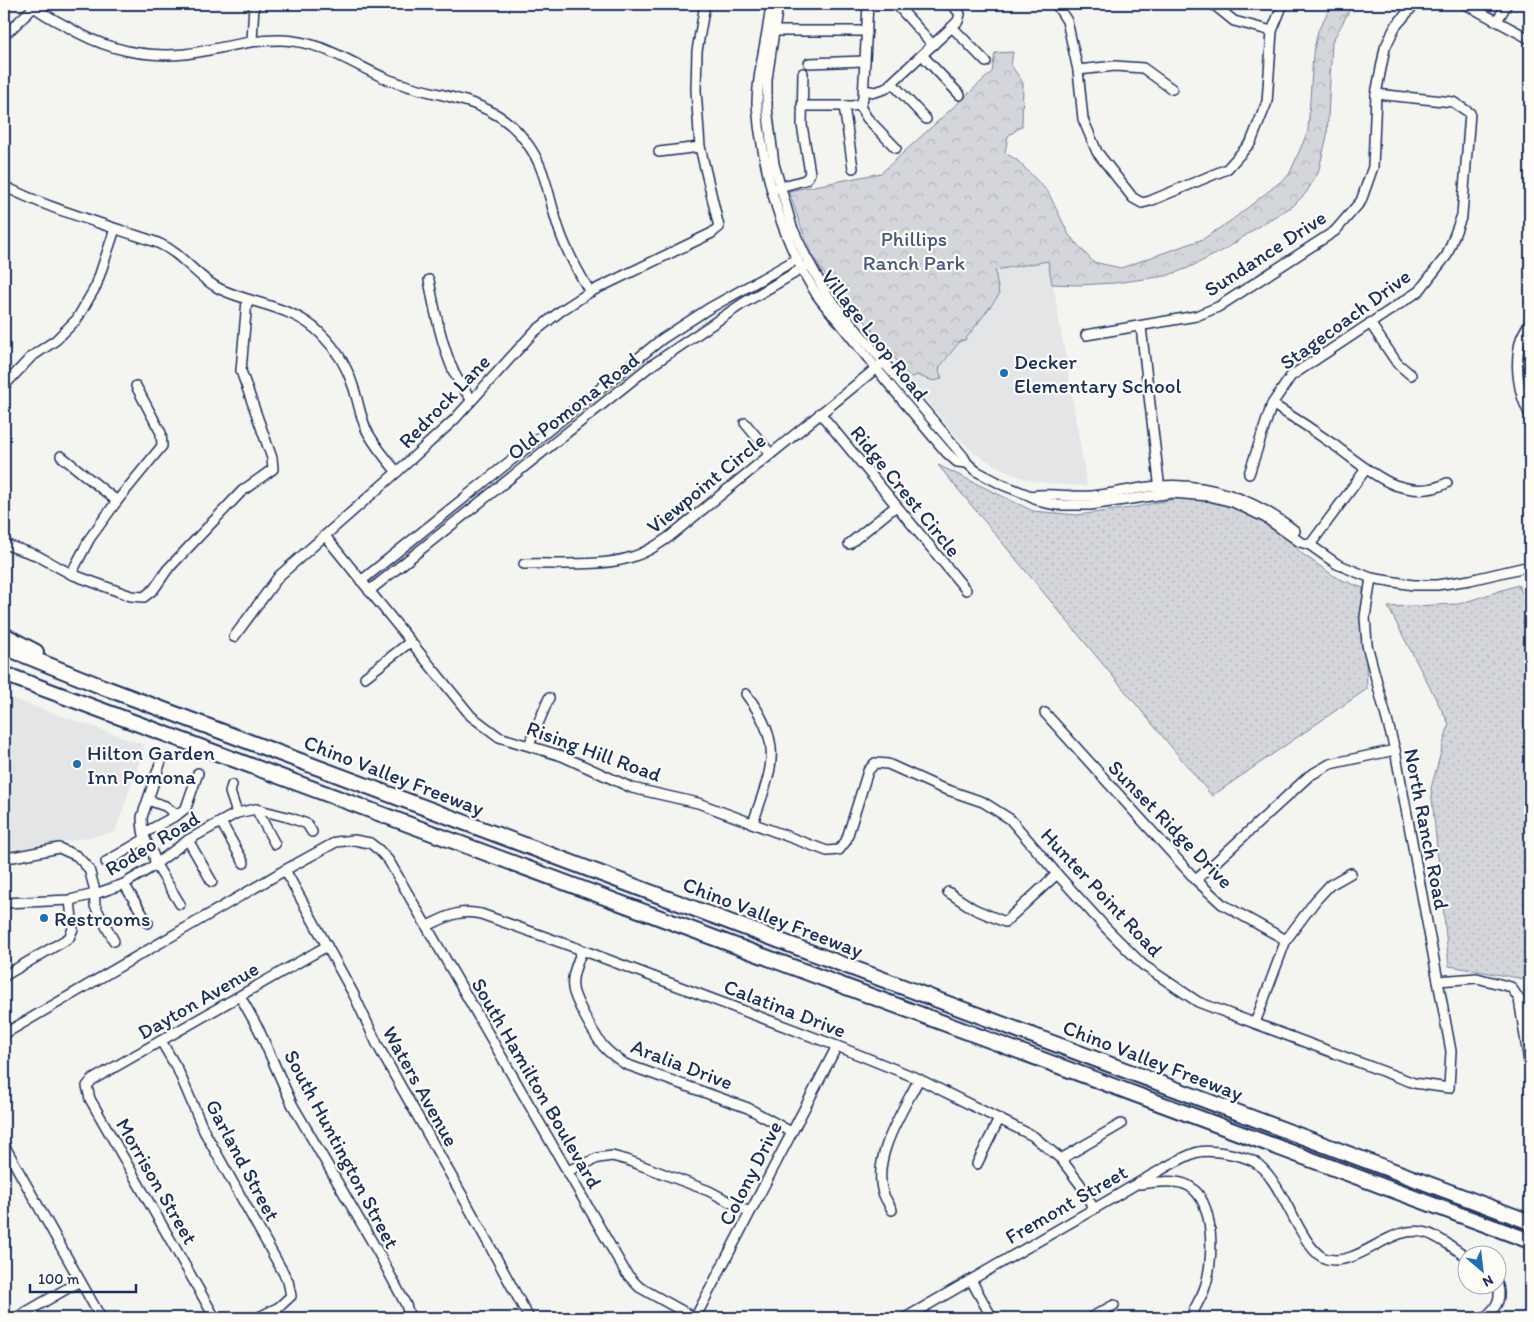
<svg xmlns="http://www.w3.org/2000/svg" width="1534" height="1322" font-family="Itim,sans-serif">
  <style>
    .built { fill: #e4e5e6 }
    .grass { fill: url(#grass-dots); stroke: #78829c }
    .park { fill: url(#park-crowns); stroke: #78829c }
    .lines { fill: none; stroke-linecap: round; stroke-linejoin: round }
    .minor-casing { stroke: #1b2f5e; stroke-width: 12 }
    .highway-casing { stroke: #1b2f5e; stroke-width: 18 }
    .minor { stroke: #fdfcf7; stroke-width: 9 }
    .highway { stroke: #fdfcf7; stroke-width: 14 }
    .poi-dot { fill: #1f6fb2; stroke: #fdfcf7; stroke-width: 2 }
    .labels { text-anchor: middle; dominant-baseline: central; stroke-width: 4.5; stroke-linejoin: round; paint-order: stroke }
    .park-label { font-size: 21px; fill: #49597d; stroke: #fdfcf7 }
    .street-label { font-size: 21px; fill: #1b2f5e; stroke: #fdfcf7 }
    .poi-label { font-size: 21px; fill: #1b2f5e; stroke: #fdfcf7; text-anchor: start }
  </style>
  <defs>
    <pattern id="grass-dots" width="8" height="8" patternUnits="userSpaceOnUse" patternTransform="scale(1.25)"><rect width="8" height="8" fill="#d4d6db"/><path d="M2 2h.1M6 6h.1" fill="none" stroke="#b5b8be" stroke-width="1.8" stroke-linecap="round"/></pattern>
    <pattern id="park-crowns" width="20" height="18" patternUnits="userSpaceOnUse" patternTransform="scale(1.25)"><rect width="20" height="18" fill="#d4d6db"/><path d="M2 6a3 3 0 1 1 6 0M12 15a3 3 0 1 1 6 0" fill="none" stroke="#b5b8be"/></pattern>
  </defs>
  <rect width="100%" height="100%" fill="#f4f4f1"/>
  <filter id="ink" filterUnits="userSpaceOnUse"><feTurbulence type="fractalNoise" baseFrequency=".02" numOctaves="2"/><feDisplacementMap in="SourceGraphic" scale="10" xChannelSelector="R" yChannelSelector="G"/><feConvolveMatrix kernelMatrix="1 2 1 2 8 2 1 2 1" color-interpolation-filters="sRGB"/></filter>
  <g filter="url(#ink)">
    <g class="built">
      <path d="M1049,260L1087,486L1063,485L1032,481L1015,475L993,464L976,454L958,438L911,382L909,376L913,377L917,375L930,380L939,371L960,341L965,340L995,270Z"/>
      <path d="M4,696L145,745L115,832L4,853Z"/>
    </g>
    <g class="grass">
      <path d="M938,465L1033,511L1077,515L1131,508L1184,497L1217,503L1250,513L1281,532L1301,553L1337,578L1363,588L1367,689L1212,796Z"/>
      <path d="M1518,585L1530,607V980L1449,966L1431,788L1449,724L1388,607L1459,604Z"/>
    </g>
    <path class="park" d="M1332,4H1353L1332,42L1327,136L1318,173L1306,193L1293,206L1262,224L1226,249L1188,268L1166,276L1115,283L1078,285L1052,284L1048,261L995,270L999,295L965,340L960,341L940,367L939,371L942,378C935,384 925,378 917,375L913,377L909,376L835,284C813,271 797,215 789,191L881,173L992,72L995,53L1013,52L1011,65L1023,83L1022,126L1008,136L1005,153L1017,160L1048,192L1069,235L1093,262L1121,268L1203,239L1232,220L1289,175L1308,131L1313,54L1318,31Z"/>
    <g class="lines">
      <defs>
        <g id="minor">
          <path d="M31,4C40,13 55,20 66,26C102,48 143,58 185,54C217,50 249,39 282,40C322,41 352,64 387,79C431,97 484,95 518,132C548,165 546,193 560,232C567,253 579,273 590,292"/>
          <path d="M771,4C768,37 757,71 757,105C758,120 760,135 763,150C772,202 788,250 817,295C824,305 833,315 841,324C875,368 911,411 947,453L957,462L967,463"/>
          <path d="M778,4L767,79V107L774,164L792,227L805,255L827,295L963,456L967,463L976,471L1003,485L1031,496L1042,502L1057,505H1090L1172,493L1209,496L1233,502L1266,518L1300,542L1310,545L1337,564L1371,578L1413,585H1437L1470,580L1530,566"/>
          <path d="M896,4L933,45"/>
          <path d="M952,4L960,14L958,21L952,27L986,62"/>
          <path d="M1056,4L1067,21L1078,70L1083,119L1097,152L1133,198L1142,203L1150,201L1227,169L1251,142L1267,102L1272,31L1283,4"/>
          <path d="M1213,4L1234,21L1272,31"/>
          <path d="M1465,4L1530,39"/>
          <path d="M1497,21L1507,4"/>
          <path d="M769,31H867"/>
          <path d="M4,33L9,31L34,7"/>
          <path d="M252,41L254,4"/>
          <path d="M922,55L960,95"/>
          <path d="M809,63L865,61"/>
          <path d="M1078,70L1115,66L1143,68L1172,89"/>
          <path d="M892,83L926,119"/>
          <path d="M864,90L875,92L885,89L952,27"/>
          <path d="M859,105L867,118L896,148"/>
          <path d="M802,106H852L861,104L863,98L868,4"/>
          <path d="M844,106L853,168"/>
          <path d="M659,152L700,147"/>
          <path d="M4,186C41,205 81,217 120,230C133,235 147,238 160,244C183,254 197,278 220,289C254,305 295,306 322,335C336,349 347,367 353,386C358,400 360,415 366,429C374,445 386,459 397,472"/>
          <path d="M776,188L805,180L808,177L810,173L802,125L803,73"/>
          <path d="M429,280C434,308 444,356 458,380C462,387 467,393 471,399"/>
          <path d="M1530,322C1527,327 1523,333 1521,339C1514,363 1518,394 1530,415"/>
          <path d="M1370,323L1397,363L1411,375"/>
          <path d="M1141,327L1160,490"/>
          <path d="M1086,335L1196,316L1218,307L1335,231L1361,201L1373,167L1376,94L1385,48L1395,27L1412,7L1419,4"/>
          <path d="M4,386L31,357L56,340L77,319L96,286L115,229"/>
          <path d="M1272,404C1295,418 1316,432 1337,447C1353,459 1376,478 1395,485C1413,491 1430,492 1447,483"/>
          <path d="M820,413L966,590"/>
          <path d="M745,423L770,453"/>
          <path d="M61,456L117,501"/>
          <path d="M1249,474L1272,404L1291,376L1419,291L1447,255L1462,215L1470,113L1453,102L1376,94"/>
          <path d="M1031,496C1051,492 1071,498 1092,496C1115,494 1137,487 1160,486C1210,482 1257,501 1295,531"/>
          <path d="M325,536L471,716L499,737L562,756L632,788L698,803L827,851L839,850L846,841L868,771L875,763L888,764L939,787L983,802L1010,819L1057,874L1106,928L1143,965L1198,1002L1414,1083L1449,1088L1451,1051L1395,750L1367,645L1365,617L1371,578"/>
          <path d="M4,544L36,555L71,574L131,596L144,597L154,589L167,570L242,491L273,469L272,458L241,371L247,300"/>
          <path d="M849,544L896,506"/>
          <path d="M1310,545L1366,469"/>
          <path d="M524,564C555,563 602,567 632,557C646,553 657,545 669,537L879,366"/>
          <path d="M71,574L90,538L117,501L162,446L161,433L136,386"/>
          <path d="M361,581L662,339L708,309L797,259"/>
          <path d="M369,591L649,367L742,304L810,264"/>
          <path d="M234,637L279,576L397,472L454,420L533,333L562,310L590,292L712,233L719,227L700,147L696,90L697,51L705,4"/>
          <path d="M365,677L410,642"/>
          <path d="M746,694C785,745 772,767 753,823"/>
          <path d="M1045,713L1196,880L1222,904L1286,940"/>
          <path d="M529,745L549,698"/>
          <path d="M162,758L142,817C142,825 143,834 146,841C150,849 155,854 155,863L180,904"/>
          <path d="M232,785L230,792L237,813"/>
          <path d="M148,800L165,806L177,815"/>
          <path d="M256,809L275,844"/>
          <path d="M221,822L244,863"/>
          <path d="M144,833L177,815L186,808L198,773"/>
          <path d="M188,840L212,882"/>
          <path d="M4,856L13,857L59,848L77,856L89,869L94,887L95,906L114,941"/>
          <path d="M106,862L145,839"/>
          <path d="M285,870L354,995L378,1046L462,1195L529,1318"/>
          <path d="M1196,880L1309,776L1330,764L1395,750"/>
          <path d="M124,884L148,923"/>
          <path d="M948,892L974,909L1005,922L1057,874"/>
          <path d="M4,903L70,900L95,894L124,884L149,869L188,840L237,813L256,809L291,818L307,824L312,832"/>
          <path d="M427,926C447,917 458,909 481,914L582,950L837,1046L919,1079L1033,1136L1061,1159L1080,1184L1094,1209"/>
          <path d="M582,950C578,962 571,975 573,988C574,999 596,1038 604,1047C610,1054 617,1058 625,1064L748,1108L791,1132"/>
          <path d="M4,976L69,938L73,929L70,900"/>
          <path d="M1438,981L1477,978L1511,987L1519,999L1530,1068"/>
          <path d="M240,996L259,1030L292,1104L378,1252L406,1305L410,1318"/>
          <path d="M1255,1023L1286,940L1316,900L1330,885L1351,873"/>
          <path d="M4,1034L285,870L336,842L354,840L370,843L379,850L389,861L626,1273L639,1287L695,1318"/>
          <path d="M161,1041L178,1070L204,1131L288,1281L291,1296L279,1307L257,1318"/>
          <path d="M4,1145L101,1318"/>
          <path d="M1061,1159L1121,1124"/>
          <path d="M977,1164L999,1119"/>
          <path d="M567,1171L598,1158L612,1156L627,1160L709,1191L749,1212"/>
          <path d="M1140,1184C1154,1182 1177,1179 1189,1186C1216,1202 1214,1264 1204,1290C1200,1300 1194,1308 1191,1318"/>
          <path d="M892,1210C889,1204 883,1196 882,1189C874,1153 903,1111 919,1079"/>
          <path d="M971,1280L992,1318"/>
          <path d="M16,1318L80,1281"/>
          <path d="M215,1318L90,1099L87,1086L92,1080L327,946"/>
          <path d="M695,1318L837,1046"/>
          <path d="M905,1318C967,1282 1030,1246 1092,1210C1115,1197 1137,1183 1161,1170C1173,1163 1185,1156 1198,1152C1212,1149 1241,1155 1253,1161C1283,1177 1301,1253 1327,1259C1361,1267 1391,1222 1427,1233C1439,1237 1455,1249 1466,1256"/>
          <path d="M1090,1318L1114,1305"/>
          <path d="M1484,1318C1498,1307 1503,1297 1496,1280"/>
        </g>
        <g id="highway">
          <path d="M4,635L36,652"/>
          <path d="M4,647L103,687L1530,1222"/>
          <path d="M4,674L1530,1241"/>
        </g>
      </defs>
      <use href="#minor" class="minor-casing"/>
      <use href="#highway" class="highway-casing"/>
      <use href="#minor" class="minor"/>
      <use href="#highway" class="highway"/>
    </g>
  </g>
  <g class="poi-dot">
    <circle cx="1004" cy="373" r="5"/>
    <circle cx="77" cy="764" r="5"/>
    <circle cx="44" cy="918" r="5"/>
  </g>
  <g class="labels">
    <g class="park-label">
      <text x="914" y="238">Phillips<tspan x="914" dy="24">Ranch Park</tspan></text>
    </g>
    <g class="street-label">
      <text transform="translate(1265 253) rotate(-33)">Sundance Drive</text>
      <text transform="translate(1345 319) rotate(-36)">Stagecoach Drive</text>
      <text transform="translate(875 335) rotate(52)">Village Loop Road</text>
      <text transform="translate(444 401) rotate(-46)">Redrock Lane</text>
      <text transform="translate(573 406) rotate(-38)">Old Pomona Road</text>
      <text transform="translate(706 483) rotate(-39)">Viewpoint Circle</text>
      <text transform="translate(906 491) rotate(51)">Ridge Crest Circle</text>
      <text transform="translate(594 751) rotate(20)">Rising Hill Road</text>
      <text transform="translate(394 775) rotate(21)">Chino Valley Freeway</text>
      <text transform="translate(1171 824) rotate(46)">Sunset Ridge Drive</text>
      <text transform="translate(1427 829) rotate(79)">North Ranch Road</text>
      <text transform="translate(152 843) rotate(-31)">Rodeo Road</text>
      <text transform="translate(1102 892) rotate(47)">Hunter Point Road</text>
      <text transform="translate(773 917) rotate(21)">Chino Valley Freeway</text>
      <text transform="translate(198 1000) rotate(-30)">Dayton Avenue</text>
      <text transform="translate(785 1008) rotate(21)">Calatina Drive</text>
      <text transform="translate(1153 1060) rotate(21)">Chino Valley Freeway</text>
      <text transform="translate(682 1064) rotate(21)">Aralia Drive</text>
      <text transform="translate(537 1083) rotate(60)">South Hamilton Boulevard</text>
      <text transform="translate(421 1086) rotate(61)">Waters Avenue</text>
      <text transform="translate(342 1149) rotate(62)">South Huntington Street</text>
      <text transform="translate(243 1160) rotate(62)">Garland Street</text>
      <text transform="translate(750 1173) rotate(-63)">Colony Drive</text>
      <text transform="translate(157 1181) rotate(60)">Morrison Street</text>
      <text transform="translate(1066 1204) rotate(-30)">Fremont Street</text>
    </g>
    <g class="poi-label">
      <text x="1014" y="361">Decker<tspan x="1014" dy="24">Elementary School</tspan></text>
      <text x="87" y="752">Hilton Garden<tspan x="87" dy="24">Inn Pomona</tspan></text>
      <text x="54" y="918">Restrooms</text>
    </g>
  </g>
  <rect width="1534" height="1322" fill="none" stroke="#fdfcf7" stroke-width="20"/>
  <rect x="10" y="10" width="1514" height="1302" fill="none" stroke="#1b2f5e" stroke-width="2" filter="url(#ink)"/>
  <g transform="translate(1482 1270) rotate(152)"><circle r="24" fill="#fdfcf7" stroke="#a3aaba"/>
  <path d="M0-4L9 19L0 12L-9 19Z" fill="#1f6fb2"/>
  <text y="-8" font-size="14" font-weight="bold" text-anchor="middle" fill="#1b2f5e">N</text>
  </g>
  <path d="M30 1284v8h106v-8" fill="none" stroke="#1b2f5e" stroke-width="2.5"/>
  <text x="38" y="1284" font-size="15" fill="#1b2f5e" stroke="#fdfcf7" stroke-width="4" paint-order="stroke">100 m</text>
</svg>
